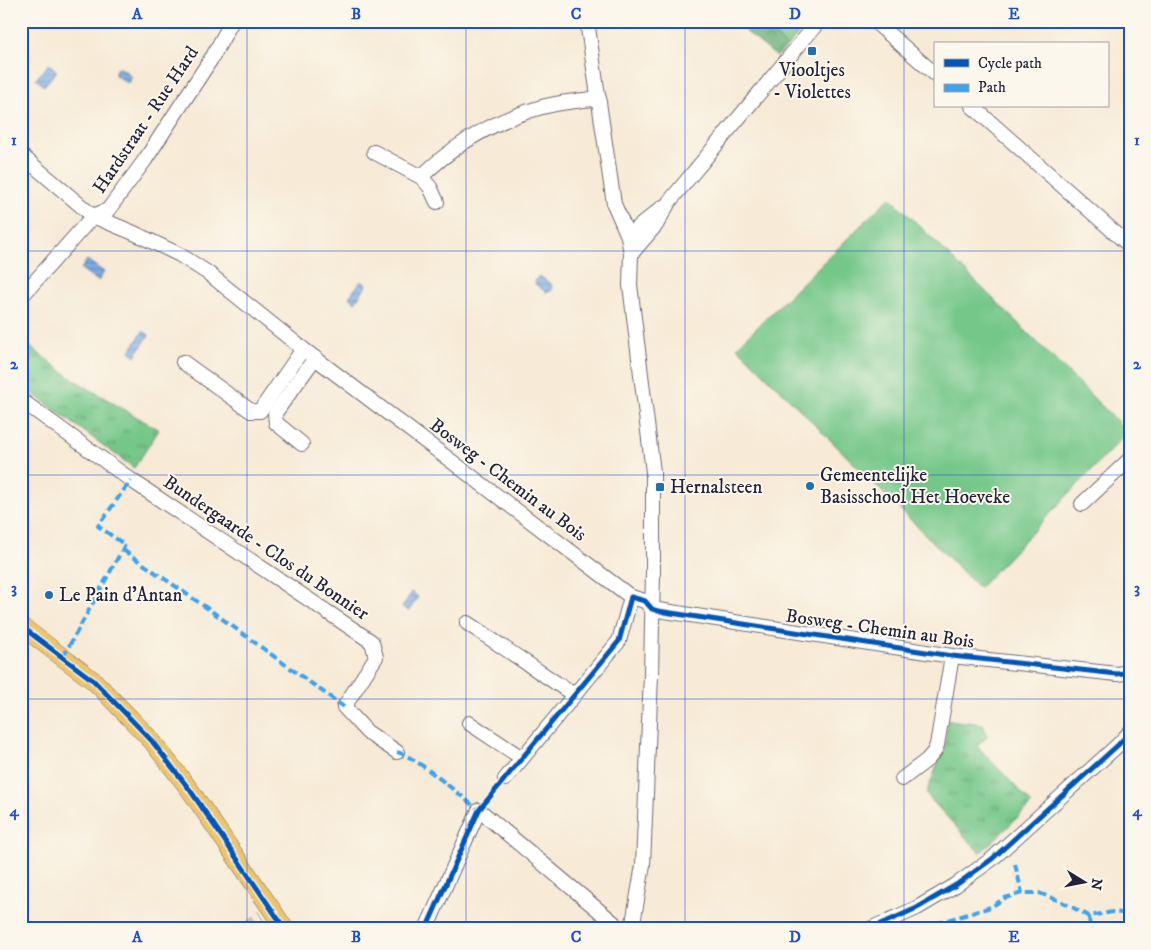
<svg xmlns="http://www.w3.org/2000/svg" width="1151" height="950" font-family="'IM FELL DW Pica',serif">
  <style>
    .grass { fill: url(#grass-tufts); stroke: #4c7462 }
    .forest { fill: url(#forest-crowns); stroke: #416758 }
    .garden { fill: #75c789; stroke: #4c7462 }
    .water { fill: url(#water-rules); stroke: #4e6690 }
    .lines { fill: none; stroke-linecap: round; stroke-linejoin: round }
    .minor-tunnel { stroke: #ccc2b7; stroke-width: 14; stroke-dasharray: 14 7; stroke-linecap: butt }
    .minor-casing { stroke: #6d6871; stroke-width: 16 }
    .major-casing { stroke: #6d6871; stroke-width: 19 }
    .minor { stroke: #fff; stroke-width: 14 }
    .major { stroke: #f0c469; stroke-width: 18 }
    .quiet { stroke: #3ea2ec; stroke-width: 4; stroke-dasharray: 8 4; stroke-linecap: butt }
    .cycleway-casing { stroke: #fbf7ec; stroke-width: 8 }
    .cycleway { stroke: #0057b8; stroke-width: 5 }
    .grid { fill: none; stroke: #1d4ed8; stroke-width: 1; stroke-opacity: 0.55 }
    .poi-dot { fill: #1f6fb2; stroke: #fbf7ec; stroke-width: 2 }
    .labels { text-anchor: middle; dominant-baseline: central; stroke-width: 4; stroke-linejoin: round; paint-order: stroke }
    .poi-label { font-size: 19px; fill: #22223b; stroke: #fbf7ec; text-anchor: start }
    .street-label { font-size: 19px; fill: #22223b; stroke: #fbf7ec }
    .neatline { fill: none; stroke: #1d4ed8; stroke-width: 2 }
    .grid-label { font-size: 16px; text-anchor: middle; font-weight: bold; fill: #1d4ed8 }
  </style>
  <defs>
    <pattern id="grass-tufts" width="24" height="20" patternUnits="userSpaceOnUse" patternTransform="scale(1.25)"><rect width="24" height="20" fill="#75c789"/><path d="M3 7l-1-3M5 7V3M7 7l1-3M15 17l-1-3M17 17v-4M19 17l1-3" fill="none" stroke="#60a171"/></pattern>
    <pattern id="forest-crowns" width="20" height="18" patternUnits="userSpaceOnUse" patternTransform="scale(1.25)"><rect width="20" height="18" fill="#60ac75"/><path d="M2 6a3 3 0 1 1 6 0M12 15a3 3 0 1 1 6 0" fill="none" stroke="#4f8c61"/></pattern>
    <pattern id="water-rules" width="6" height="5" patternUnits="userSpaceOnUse" patternTransform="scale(1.25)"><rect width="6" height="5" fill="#7babe6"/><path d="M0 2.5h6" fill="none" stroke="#648bbc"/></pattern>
  </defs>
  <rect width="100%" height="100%" fill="#fbf7ec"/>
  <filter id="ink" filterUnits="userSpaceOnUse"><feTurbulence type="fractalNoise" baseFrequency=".02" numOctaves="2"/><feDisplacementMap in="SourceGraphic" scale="10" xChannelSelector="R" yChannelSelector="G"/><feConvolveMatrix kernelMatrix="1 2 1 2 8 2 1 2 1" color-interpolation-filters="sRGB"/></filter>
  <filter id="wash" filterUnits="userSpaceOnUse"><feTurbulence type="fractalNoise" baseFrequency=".0096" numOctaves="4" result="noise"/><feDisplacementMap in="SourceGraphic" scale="20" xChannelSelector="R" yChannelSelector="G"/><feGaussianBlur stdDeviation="1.12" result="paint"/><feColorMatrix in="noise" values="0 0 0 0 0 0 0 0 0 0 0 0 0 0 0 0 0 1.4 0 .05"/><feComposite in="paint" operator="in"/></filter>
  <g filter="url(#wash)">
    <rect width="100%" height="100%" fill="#f7ead6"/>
    <g class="grass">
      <path d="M760,21H809L787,47Z"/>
      <path d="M21,340L74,380L159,430L134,468L21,385Z"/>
      <path d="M948,720L983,724L987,737L977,746L1032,804L980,853L926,794L945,746Z"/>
    </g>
    <path class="forest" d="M733,21H760L787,47L777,57Z"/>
    <path class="garden" d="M890,197L1128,432L979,588L737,347Z"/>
    <g class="water">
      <path d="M49,64L57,71L44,86L36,79Z"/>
      <path d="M117,68C122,67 130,73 131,78L129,82H125L115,75V71Z"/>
      <path d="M87,260L104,272L98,281L81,269Z"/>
      <path d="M538,277H541L552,285L551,291L546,292L535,284L536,279Z"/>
      <path d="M361,281L367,285L355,302L349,297Z"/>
      <path d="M143,331L149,335L135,356L130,351Z"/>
      <path d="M412,592L418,597L409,611L402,607Z"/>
    </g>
  </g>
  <g filter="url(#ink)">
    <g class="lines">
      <path class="minor-tunnel" d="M243,929L262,917"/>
      <defs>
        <g id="minor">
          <path d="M587,21L614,204L628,236L631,254L630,285L653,472V571L651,675L643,865L632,929"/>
          <path d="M874,21L935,74"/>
          <path d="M972,106L1130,246"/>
          <path d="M374,152L421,177L430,187L437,202"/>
          <path d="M21,155L93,216L134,233L180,255L208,273L303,349L631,597L645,601L652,609L952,656L1117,674L1130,672"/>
          <path d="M421,177C456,143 495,120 542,107C560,102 580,101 599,98"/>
          <path d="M628,236L663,207"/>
          <path d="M631,254L656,225L669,202L819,21"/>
          <path d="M21,297L93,216L108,210L145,160L213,56L232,21"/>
          <path d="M183,362L251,411H260L303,349"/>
          <path d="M21,400L131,480L372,642L376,657L344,707L367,732L397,752"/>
          <path d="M302,444L276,423L275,413L315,358"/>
          <path d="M1082,504L1130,459"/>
          <path d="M467,623L574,695"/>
          <path d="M469,723L522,758"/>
          <path d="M505,779L619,641L631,597"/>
          <path d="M902,779L927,760L934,752L937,745L952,656"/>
          <path d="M426,929L479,810L621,929"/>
          <path d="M870,929L917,908L956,885L992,859L1118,745L1130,732"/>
        </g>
        <path id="major" d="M21,626L94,681L151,740L190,790L285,929"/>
      </defs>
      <use href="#minor" class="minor-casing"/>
      <use href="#major" class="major-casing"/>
      <use href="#minor" class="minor"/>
      <use href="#major" class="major"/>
      <g class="quiet">
        <path d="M123,550L214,613L344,707"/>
        <path d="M63,657L125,545L98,526L131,480"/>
        <path d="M397,752C417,757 460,796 479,810"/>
        <path d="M1015,864L1022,893"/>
        <path d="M1089,916L1090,929"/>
        <path d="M926,929L932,925L991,907L1005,898L1022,893H1039L1060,901L1089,916L1113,912L1130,914"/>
        <path d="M1122,929L1130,915"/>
      </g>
      <defs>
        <g id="cycleway">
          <path d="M21,626L94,681L151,740L190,790L285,929"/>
          <path d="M426,929L479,810L619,641L631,597L645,601L652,609L658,611L952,656L1117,674L1130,672"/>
          <path d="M870,929L917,908L956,885L992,859L1118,745L1130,732"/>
        </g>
      </defs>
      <use href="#cycleway" class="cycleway-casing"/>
      <use href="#cycleway" class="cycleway"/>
    </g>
  </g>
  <path class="grid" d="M247,21V929M466,21V929M685,21V929M904,21V929M21,251H1130M21,475H1130M21,699H1130"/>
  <g class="poi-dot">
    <rect x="807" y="46" width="10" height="10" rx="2.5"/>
    <circle cx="810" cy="486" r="5"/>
    <rect x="655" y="482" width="10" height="10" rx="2.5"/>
    <circle cx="49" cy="595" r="5"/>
  </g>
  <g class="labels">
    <g class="poi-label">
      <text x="812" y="70" text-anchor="middle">Viooltjes<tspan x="812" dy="22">- Violettes</tspan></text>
      <text x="820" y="475">Gemeentelijke<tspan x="820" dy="22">Basisschool Het Hoeveke</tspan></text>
      <text x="670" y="487">Hernalsteen</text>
      <text x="59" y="595">Le Pain d'Antan</text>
    </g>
    <g class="street-label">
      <text transform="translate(146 120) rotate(-56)">Hardstraat - Rue Hard</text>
      <text transform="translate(508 480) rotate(37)">Bosweg - Chemin au Bois</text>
      <text transform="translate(266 548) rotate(34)">Bundergaarde - Clos du Bonnier</text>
      <text transform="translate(880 629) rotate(8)">Bosweg - Chemin au Bois</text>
    </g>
  </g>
  <rect width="1151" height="950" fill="none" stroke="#fbf7ec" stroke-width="55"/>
  <rect x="934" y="42" width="175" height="65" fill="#fbf7ec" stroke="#a4a2a5"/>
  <rect x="944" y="59" width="25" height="8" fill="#0057b8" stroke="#a4a2a5"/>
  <text x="978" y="68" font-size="15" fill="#22223b">Cycle path</text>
  <rect x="944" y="84" width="25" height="8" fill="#3ea2ec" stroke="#a4a2a5"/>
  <text x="978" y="92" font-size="15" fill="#22223b">Path</text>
  <g transform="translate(1084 882) rotate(100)" stroke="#fbf7ec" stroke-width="4" paint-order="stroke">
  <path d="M0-4L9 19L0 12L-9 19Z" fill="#22223b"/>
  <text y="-8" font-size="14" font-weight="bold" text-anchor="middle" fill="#22223b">N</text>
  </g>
  <rect x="28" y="28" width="1096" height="894" class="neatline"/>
  <g class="grid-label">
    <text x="137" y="19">A</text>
    <text x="356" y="19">B</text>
    <text x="576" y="19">C</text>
    <text x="795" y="19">D</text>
    <text x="1014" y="19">E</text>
    <text x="14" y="145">1</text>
    <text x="1137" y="145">1</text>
    <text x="14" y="369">2</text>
    <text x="1137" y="369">2</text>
    <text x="14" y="593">3</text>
    <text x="1137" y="593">3</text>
    <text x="14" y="816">4</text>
    <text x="1137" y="816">4</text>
    <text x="137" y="942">A</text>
    <text x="356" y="942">B</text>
    <text x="576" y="942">C</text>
    <text x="795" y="942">D</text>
    <text x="1014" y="942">E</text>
  </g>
</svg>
